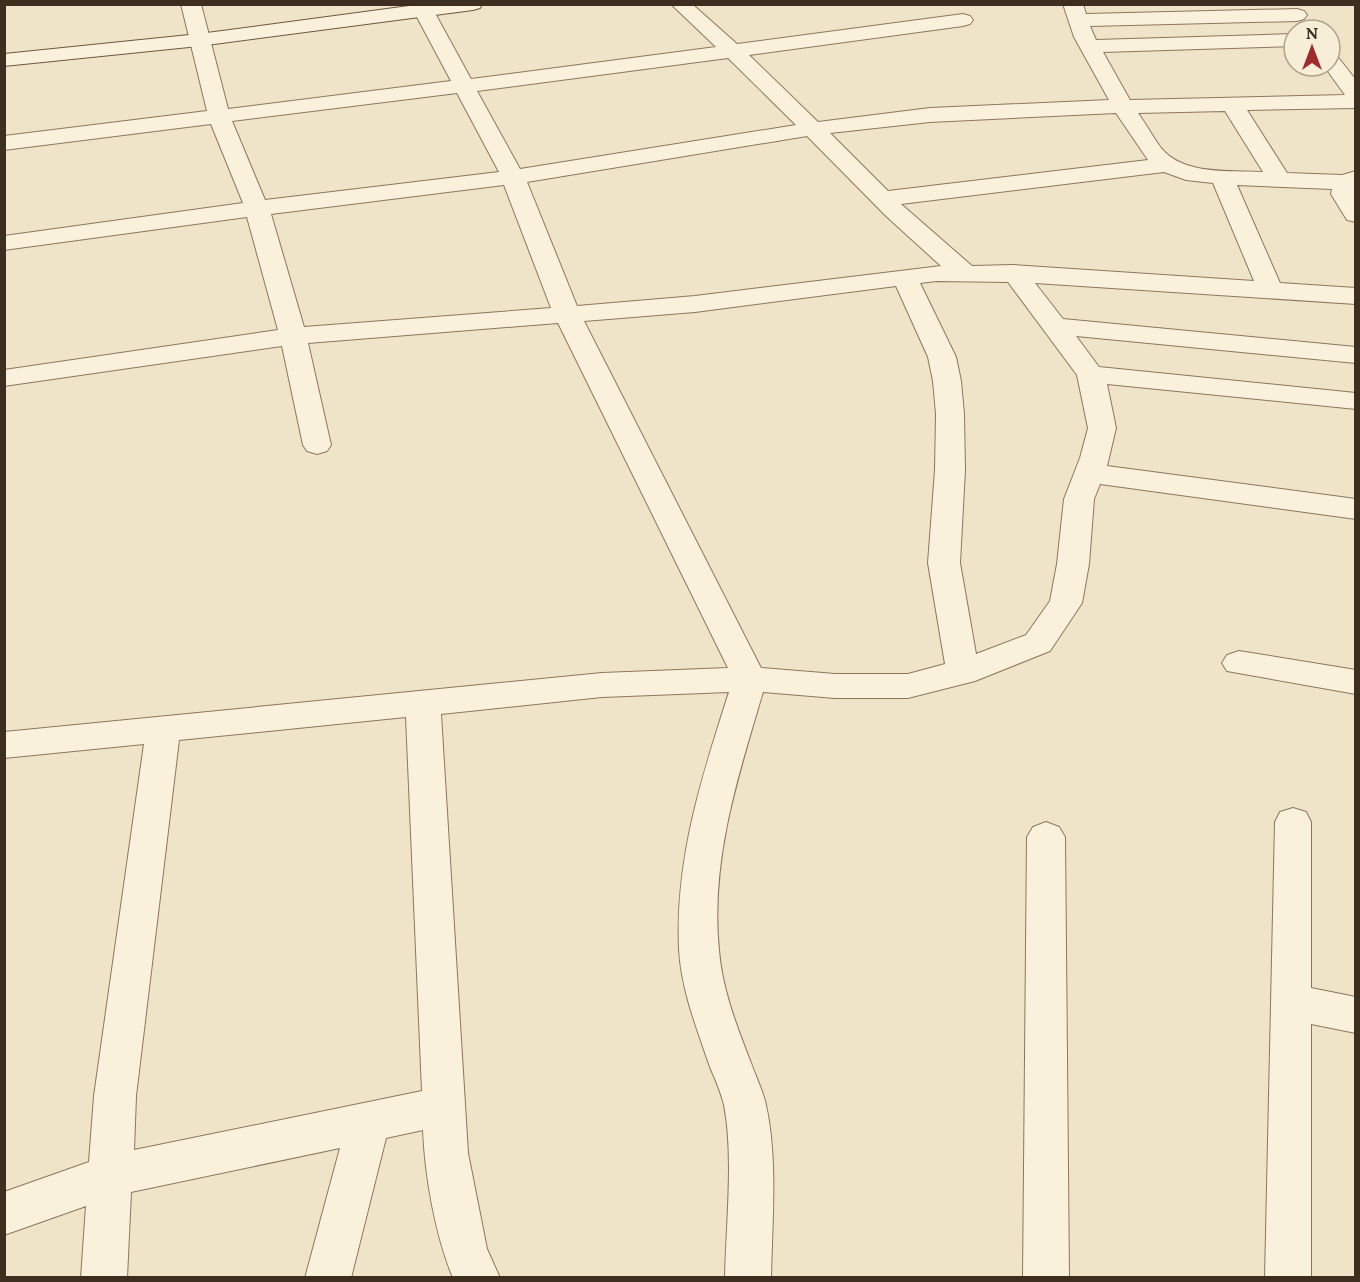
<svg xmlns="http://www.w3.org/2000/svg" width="1360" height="1282" font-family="Lora,serif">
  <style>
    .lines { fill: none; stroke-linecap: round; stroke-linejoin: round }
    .street-casing { stroke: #8d765c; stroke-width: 2 }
    .secondary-casing { stroke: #6f573f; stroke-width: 2 }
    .street { fill: #faf1dc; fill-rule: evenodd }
    .secondary { fill: #faf1dc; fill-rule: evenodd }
  </style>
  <rect width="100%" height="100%" fill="#f0e4c8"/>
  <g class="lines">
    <defs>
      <g id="street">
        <path d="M181,4H201L228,109L451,81L410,4H430L471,79L716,47L671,4H692L737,44L963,14L970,16L973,20L970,24L963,26L749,55L818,122L930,108L1109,100L1074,37L1063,4H1083L1086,14L1297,9L1304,11L1307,15L1304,19L1297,21L1090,26L1096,40L1294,34V46L1103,52L1130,100L1345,95L1324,66H1330V54L1337,56L1356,80V108L1247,110L1287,173L1342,175L1356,171V222L1347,220L1331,194L1332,189L1237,185L1280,283L1356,288V304L1035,283L1063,319L1356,347V363L1076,336L1099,367L1356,393V409L1107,384L1116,428L1107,466L1356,499V519L1100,484L1094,499L1089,564L1082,603L1050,651L975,681L908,698H835L763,692C738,776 710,861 719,950C722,989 737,1027 751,1063C756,1077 763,1091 766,1105C778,1159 772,1223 771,1278H725C726,1224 734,1157 724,1105C721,1092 715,1079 710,1067C697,1029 681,989 679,949C675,859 702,776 729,692L602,697L441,714L468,1153L487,1249L500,1278H453C435,1234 425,1177 423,1130L386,1138L351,1278H305L340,1148L131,1192L127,1278H81L86,1206L4,1235V1192L89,1162L94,1096L144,744L4,758V732L602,673L728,668L558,323L308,343L331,445L327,451L317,454L307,451L303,445L282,346L4,386V370L278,330L247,217L4,250V236L243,203L211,124L4,150V136L207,111ZM728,58L796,125L520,169L477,91ZM457,93L499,172L265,200L232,121ZM1225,111L1263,172C1231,170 1184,176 1161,148C1153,137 1146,124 1138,113ZM1116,113L1148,160L888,191L830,133L930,122ZM807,136L886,216L941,266L695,296L577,306L527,182ZM1164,172L1186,180L1213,183L1254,281L1014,265L972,266L901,204ZM504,185L551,308L304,327L271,214ZM937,281L1008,282L1077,375L1088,428L1080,458L1064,499L1057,564L1050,601L1026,635L976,654L960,563L965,470L964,414L961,381L956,357L920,283ZM896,286L928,357L933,381L936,414L935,470L928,563L945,664L908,674H835L761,668L584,321L695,312ZM406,717L422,1091L134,1150L136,1096L179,740Z"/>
        <path d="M1239,651L1356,670V694L1227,671L1222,663L1227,655Z"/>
        <path d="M1293,808L1306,812L1311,822V988L1356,997V1033L1311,1024V1278H1265L1275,822L1280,812Z"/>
        <path d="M1046,822L1059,827L1065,837L1069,1278H1023L1027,837L1033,827Z"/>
      </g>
      <path id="secondary" d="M424,4H482L480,8L473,10L199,46L4,66V54L199,34Z"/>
    </defs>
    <use href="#street" class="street-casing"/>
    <use href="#secondary" class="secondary-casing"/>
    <use href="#street" class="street"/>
    <use href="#secondary" class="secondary"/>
  </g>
  <rect width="1360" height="1282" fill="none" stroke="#3d2e20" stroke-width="12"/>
  <g transform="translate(1312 48)"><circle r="28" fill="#f7eed8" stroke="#ada18e" stroke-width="1.5"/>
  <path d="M0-4.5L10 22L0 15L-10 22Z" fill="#9e2a2b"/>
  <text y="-9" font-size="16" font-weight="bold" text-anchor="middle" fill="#3d2e20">N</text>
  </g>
</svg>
